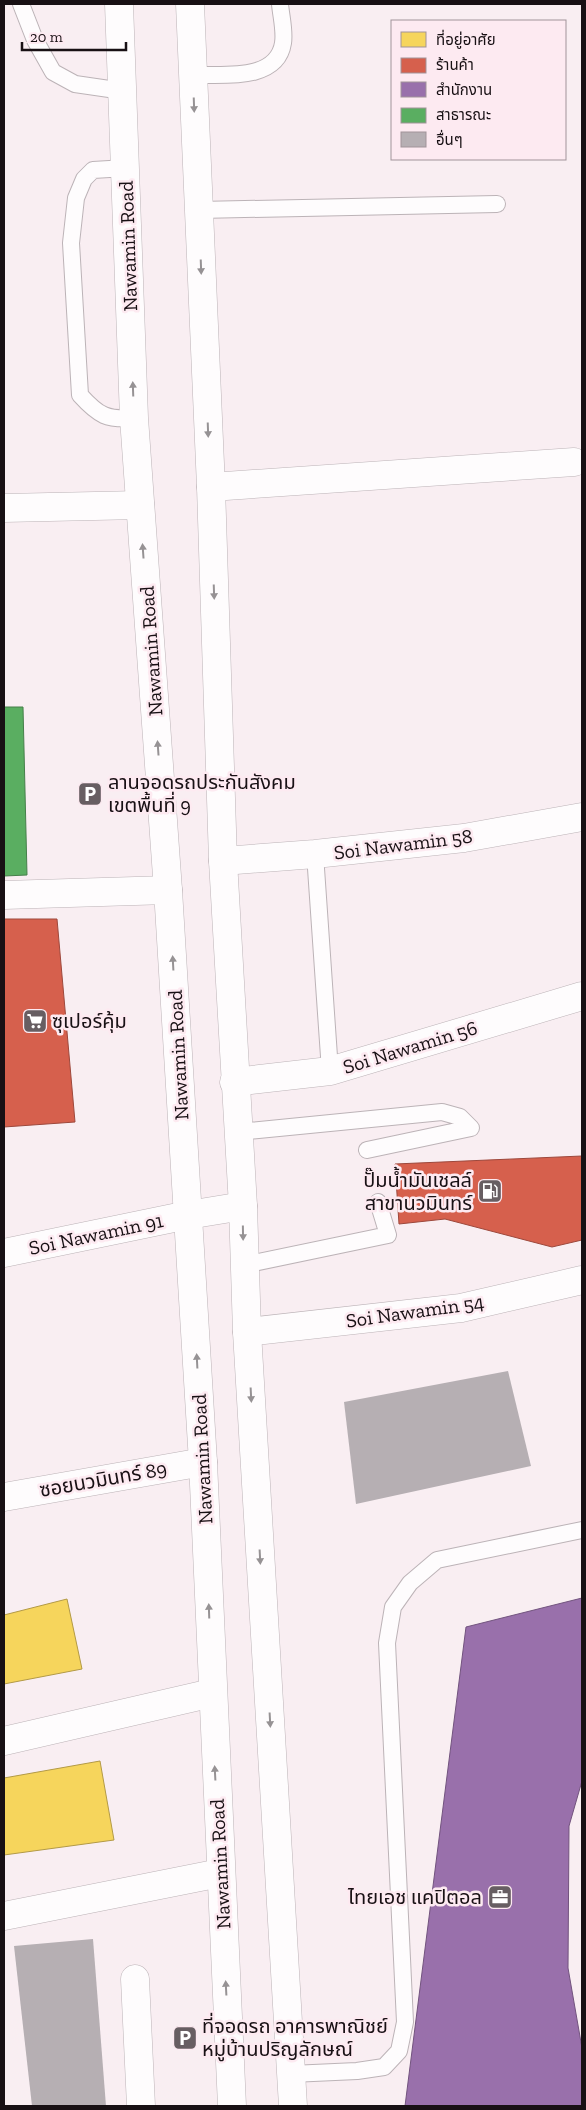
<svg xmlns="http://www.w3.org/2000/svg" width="586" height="2110" font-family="'Zilla Slab','Noto Sans Thai',serif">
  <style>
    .homes { fill: #f6d55c; stroke: #b39a46 }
    .shops { fill: #d6604d; stroke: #9d483c }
    .offices { fill: #9970ab; stroke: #72537e }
    .public { fill: #5aae61; stroke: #467f4a }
    .building { fill: #b6afb3 }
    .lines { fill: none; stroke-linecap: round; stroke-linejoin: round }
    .service-casing { stroke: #bcb3b7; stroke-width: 18 }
    .minor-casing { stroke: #bcb3b7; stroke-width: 29 }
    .secondary-casing { stroke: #bcb3b7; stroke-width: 29 }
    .service { stroke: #fefcfd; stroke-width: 16 }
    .minor { stroke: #fefcfd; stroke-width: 28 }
    .secondary { stroke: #fefcfd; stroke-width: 28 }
    .oneway { fill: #969294 }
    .labels { text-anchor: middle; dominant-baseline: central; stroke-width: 5; stroke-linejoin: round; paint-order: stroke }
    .street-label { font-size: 20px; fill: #181014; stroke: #fdeaf1 }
    .poi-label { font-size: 20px; fill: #181014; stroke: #fdeaf1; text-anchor: start }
  </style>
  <rect width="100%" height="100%" fill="#f9eef2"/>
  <g class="homes">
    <path d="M67,1599L82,1669L4,1684V1615Z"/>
    <path d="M100,1761L114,1840L4,1855V1778Z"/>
  </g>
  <g class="shops">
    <path d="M4,919H57L75,1122L4,1127Z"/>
    <path d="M582,1156V1240L552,1247L445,1219L399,1224L395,1164Z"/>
  </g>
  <path class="offices" d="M582,1598V1781L569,1826L568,1968L582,2048V2106H405L466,1627Z"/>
  <path class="public" d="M4,707H23L27,875L4,876Z"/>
  <g class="building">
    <path d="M508,1371L531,1466L356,1504L344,1402Z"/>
    <path d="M93,1939L106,2106H32L14,1946Z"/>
  </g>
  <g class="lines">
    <defs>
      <g id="service">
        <path d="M21,4L35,40L53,72L75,84L123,91"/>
        <path d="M193,75C222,74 277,82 283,43C285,31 281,16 280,4"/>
        <path d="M126,168L93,170L84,179L76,198L71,243L80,395C99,416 107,420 134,418"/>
        <path d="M199,210L497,204"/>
        <path d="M315,854L330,1071"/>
        <path d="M238,1132L442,1112L460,1117L471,1128L367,1150"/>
        <path d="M244,1265L388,1235L378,1202"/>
        <path d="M291,2074L357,2071L384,2067L399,2051L405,2022L387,1643L393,1607L410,1583L437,1560L582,1530"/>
      </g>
      <g id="minor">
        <path d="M211,487L574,462"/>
        <path d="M4,508L140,505"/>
        <path d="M223,861L315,854L464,838L582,817"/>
        <path d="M4,895L168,890"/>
        <path d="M234,1082L330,1071L582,996"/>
        <path d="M4,1253L188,1215"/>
        <path d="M247,1332L461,1308L582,1280"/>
        <path d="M4,1497L203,1462"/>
        <path d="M4,1741L212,1693"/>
        <path d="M4,1916L220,1873"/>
        <path d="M135,1979L141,2106"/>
      </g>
      <g id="secondary">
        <path d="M119,4L134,418L168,890L203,1462L232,2106"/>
        <path d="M190,4L211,487L223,861L243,1206L247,1332L293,2106"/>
        <path d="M188,1215L243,1206"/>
      </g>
    </defs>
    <use href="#service" class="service-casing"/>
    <use href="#minor" class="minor-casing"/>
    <use href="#secondary" class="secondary-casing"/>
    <use href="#service" class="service"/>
    <use href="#minor" class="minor"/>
    <use href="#secondary" class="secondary"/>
  </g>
  <defs><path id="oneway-solid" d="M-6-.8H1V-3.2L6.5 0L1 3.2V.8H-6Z" transform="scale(1.25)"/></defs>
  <g class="oneway">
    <use href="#oneway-solid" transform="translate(194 105) rotate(88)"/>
    <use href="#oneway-solid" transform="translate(201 267) rotate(88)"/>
    <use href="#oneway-solid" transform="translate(133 389) rotate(-92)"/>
    <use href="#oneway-solid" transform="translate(208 430) rotate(88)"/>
    <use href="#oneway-solid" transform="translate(143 551) rotate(-94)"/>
    <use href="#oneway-solid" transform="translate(214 592) rotate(88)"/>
    <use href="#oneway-solid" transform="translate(158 748) rotate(-94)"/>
    <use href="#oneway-solid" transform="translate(173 963) rotate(-93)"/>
    <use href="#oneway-solid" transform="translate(243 1233) rotate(89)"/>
    <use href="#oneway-solid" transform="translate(197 1361) rotate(-93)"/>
    <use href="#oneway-solid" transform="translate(251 1395) rotate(87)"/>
    <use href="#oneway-solid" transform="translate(260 1557) rotate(87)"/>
    <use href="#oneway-solid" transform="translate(209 1611) rotate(-92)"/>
    <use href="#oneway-solid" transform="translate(270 1720) rotate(87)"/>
    <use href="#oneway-solid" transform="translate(215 1773) rotate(-93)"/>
    <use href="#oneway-solid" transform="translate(226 1988) rotate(-93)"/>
  </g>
  <defs>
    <symbol id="parking-square" viewBox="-11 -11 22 22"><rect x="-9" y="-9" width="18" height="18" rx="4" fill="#675e62" stroke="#fdeaf1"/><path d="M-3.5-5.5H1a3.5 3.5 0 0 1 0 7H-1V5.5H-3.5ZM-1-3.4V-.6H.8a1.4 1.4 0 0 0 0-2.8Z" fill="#fff"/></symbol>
    <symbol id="supermarket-square" viewBox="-11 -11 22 22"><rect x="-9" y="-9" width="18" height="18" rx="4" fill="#675e62" stroke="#fdeaf1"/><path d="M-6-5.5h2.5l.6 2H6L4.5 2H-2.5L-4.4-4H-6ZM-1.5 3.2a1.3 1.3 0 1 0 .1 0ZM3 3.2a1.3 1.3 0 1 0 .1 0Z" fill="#fff"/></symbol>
    <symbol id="fuel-square" viewBox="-11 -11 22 22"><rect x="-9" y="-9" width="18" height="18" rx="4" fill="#675e62" stroke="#fdeaf1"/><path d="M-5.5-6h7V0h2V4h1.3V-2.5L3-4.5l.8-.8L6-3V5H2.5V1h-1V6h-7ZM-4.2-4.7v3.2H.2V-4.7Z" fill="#fff"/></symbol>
    <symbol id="office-square" viewBox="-11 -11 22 22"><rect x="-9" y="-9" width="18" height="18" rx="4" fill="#675e62" stroke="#fdeaf1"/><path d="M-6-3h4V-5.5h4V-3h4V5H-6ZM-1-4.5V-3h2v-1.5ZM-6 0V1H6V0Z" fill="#fff"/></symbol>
  </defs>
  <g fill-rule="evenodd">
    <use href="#parking-square" x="76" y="780" width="28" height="28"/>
    <use href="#supermarket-square" x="21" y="1007" width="28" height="28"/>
    <use href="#fuel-square" x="476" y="1177" width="28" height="28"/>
    <use href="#office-square" x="486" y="1883" width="28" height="28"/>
    <use href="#parking-square" x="171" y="2024" width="28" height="28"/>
  </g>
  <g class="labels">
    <g class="street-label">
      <text transform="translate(128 246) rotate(-92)">Nawamin Road</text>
      <text transform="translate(151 651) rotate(-94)">Nawamin Road</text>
      <text transform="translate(403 844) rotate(-7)">Soi Nawamin 58</text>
      <text transform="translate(410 1047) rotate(-17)">Soi Nawamin 56</text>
      <text transform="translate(178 1055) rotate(-93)">Nawamin Road</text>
      <text transform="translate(96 1234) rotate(-12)">Soi Nawamin 91</text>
      <text transform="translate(415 1311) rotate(-8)">Soi Nawamin 54</text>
      <text transform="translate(202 1459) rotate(-93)">Nawamin Road</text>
      <text transform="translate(103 1479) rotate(-10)">ซอยนวมินทร์ 89</text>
      <text transform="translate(220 1864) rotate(-93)">Nawamin Road</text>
    </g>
    <g class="poi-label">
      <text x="108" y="782">ลานจอดรถประกันสังคม<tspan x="108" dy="23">เขตพื้นที่ 9</tspan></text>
      <text x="52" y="1021">ซุเปอร์คุ้ม</text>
      <text x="472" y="1180" text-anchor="end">ปั๊มน้ำมันเชลล์<tspan x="472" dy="23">สาขานวมินทร์</tspan></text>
      <text x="482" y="1897" text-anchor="end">ไทยเอช แคปิตอล</text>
      <text x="202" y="2026">ที่จอดรถ อาคารพาณิชย์<tspan x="202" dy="23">หมู่บ้านปริญลักษณ์</tspan></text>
    </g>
  </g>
  <rect width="586" height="2110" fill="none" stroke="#181014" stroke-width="10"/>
  <rect x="391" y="20" width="175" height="140" fill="#fdeaf1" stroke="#a19399"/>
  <rect x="401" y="32" width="25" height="15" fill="#f6d55c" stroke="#a19399"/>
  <text x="436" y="45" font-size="15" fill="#181014">ที่อยู่อาศัย</text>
  <rect x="401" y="58" width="25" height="15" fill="#d6604d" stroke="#a19399"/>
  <text x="436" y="70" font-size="15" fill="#181014">ร้านค้า</text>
  <rect x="401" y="82" width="25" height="15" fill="#9970ab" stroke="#a19399"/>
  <text x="436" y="95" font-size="15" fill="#181014">สำนักงาน</text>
  <rect x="401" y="108" width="25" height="15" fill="#5aae61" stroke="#a19399"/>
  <text x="436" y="120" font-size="15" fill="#181014">สาธารณะ</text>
  <rect x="401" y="132" width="25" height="15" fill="#b6afb3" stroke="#a19399"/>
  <text x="436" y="145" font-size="15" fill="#181014">อื่นๆ</text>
  <path d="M22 42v8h104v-8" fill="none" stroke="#181014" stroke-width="2.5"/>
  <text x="30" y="42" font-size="15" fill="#181014" stroke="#fdeaf1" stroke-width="4" paint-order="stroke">20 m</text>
</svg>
